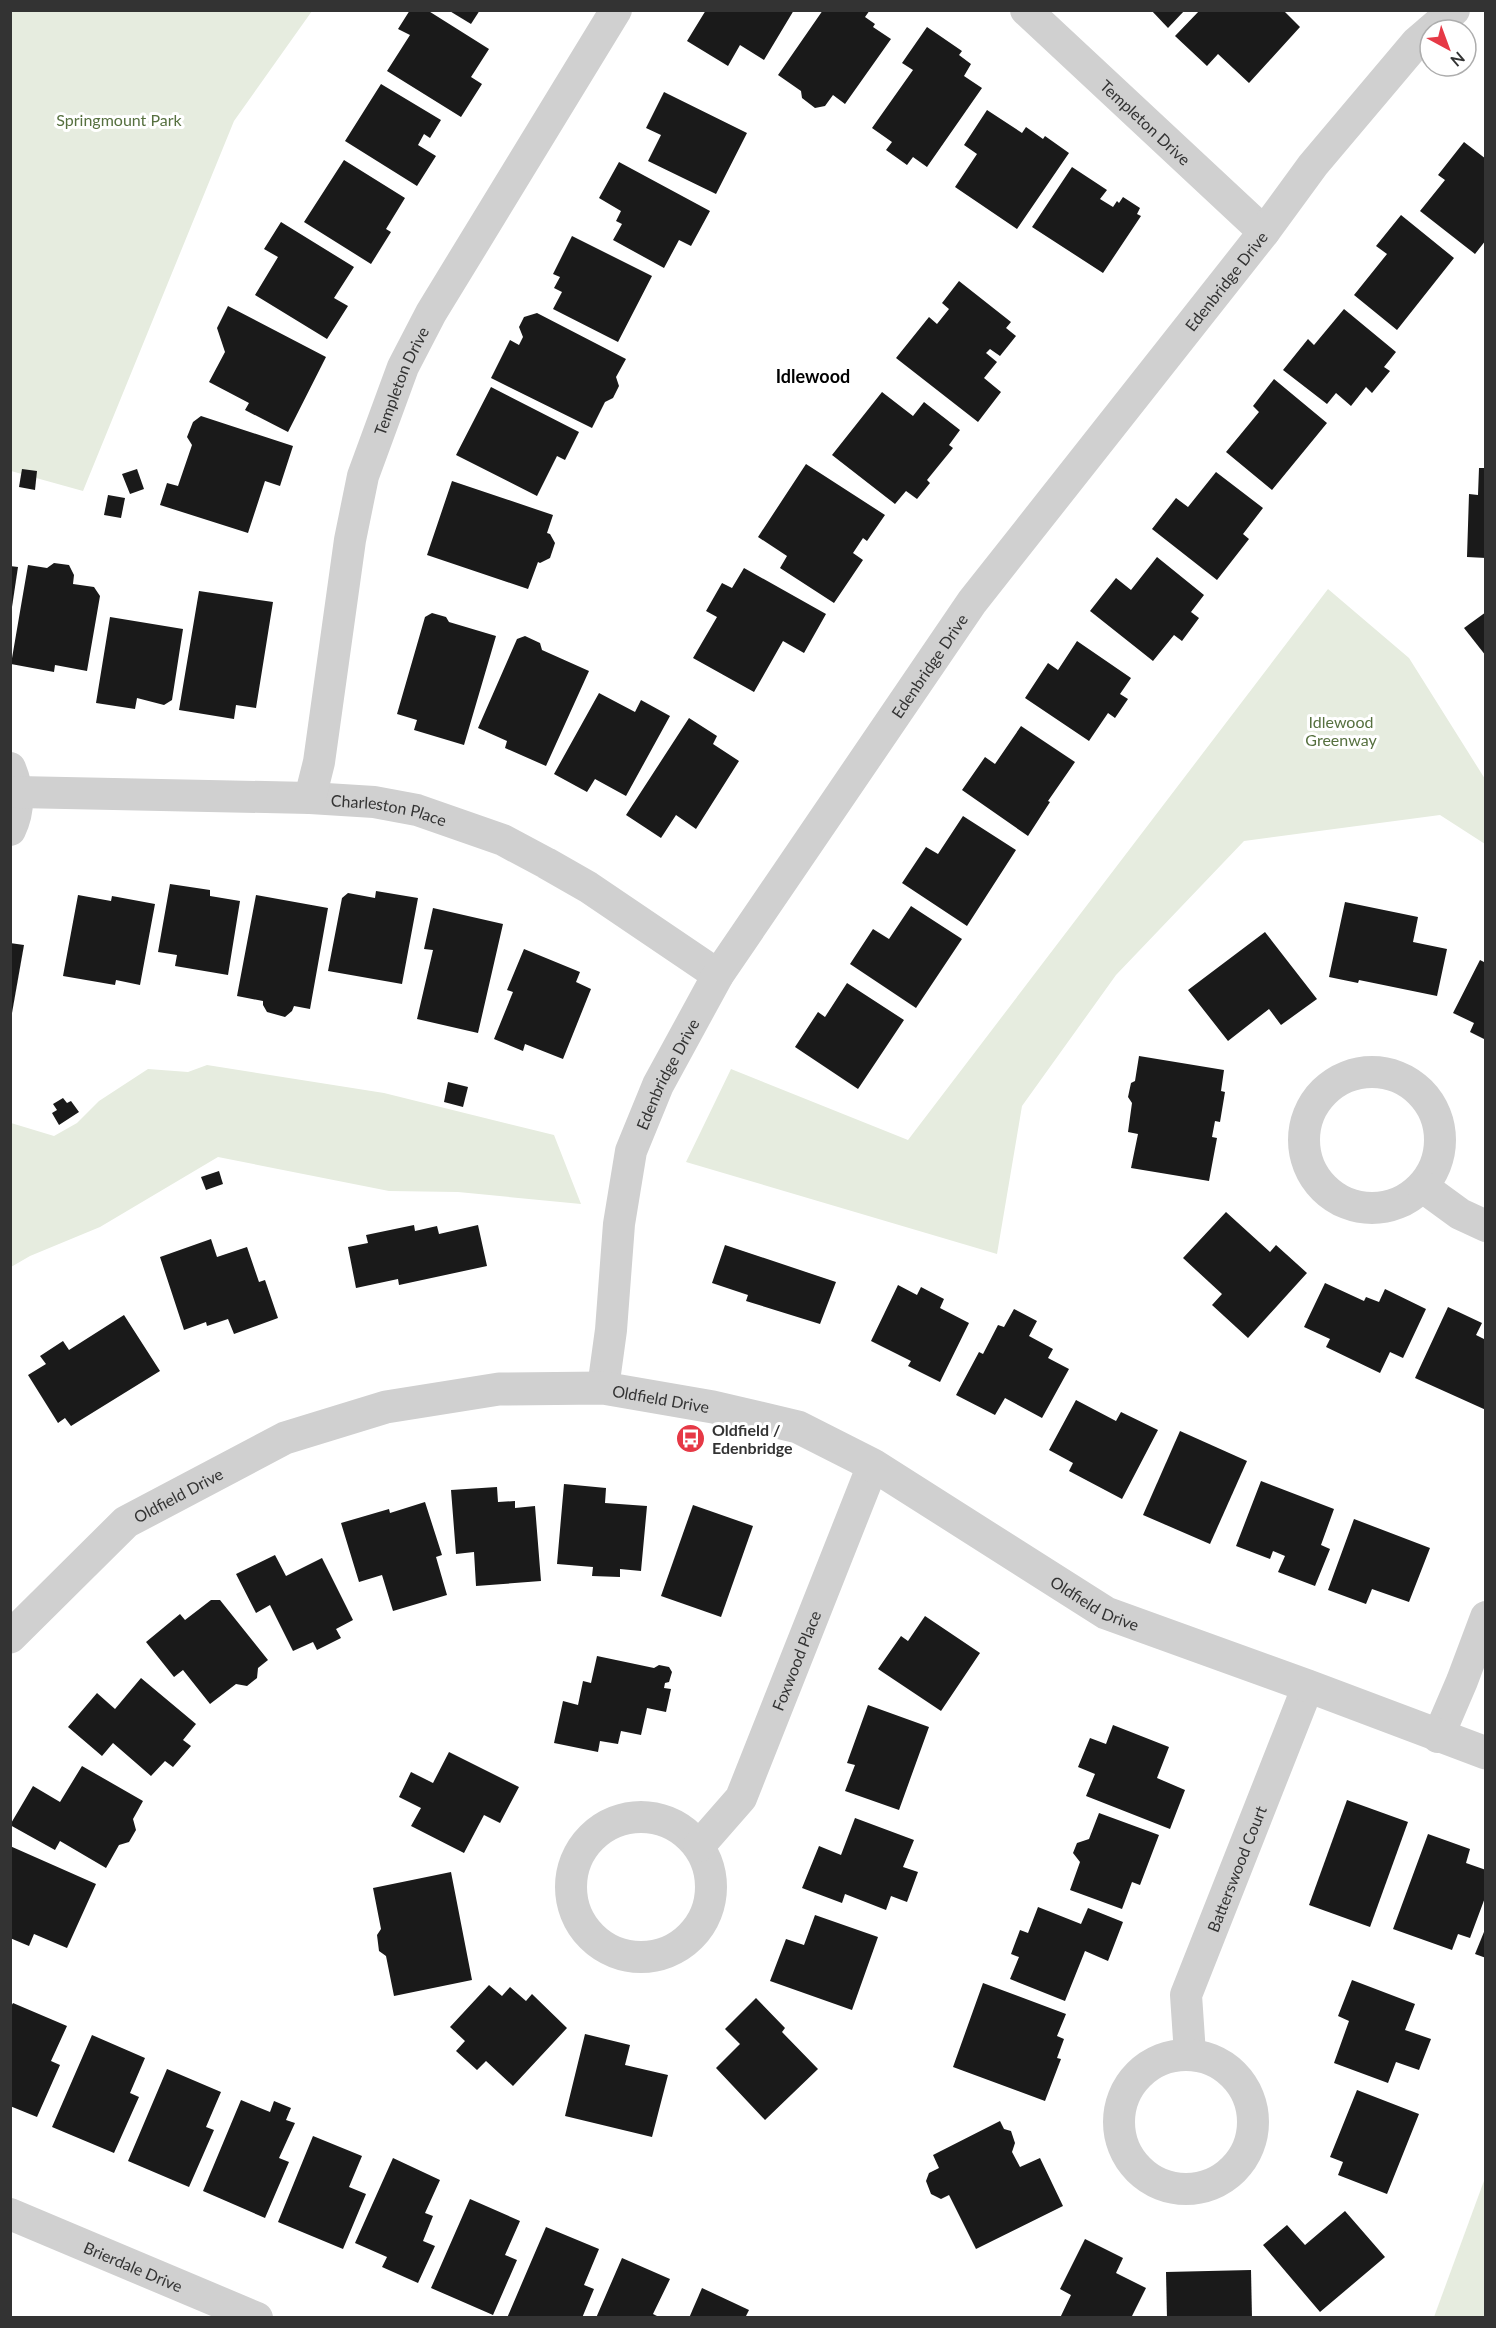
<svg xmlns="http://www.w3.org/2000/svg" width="1496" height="2328" font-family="Lato,sans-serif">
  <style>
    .green { fill: #e6ecdf }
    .building { fill: #1a1a1a }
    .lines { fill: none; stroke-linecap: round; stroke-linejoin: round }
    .minor { stroke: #d0d0d0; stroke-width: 32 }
    .tertiary { stroke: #d0d0d0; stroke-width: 33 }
    .labels { text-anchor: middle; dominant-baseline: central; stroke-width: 6; stroke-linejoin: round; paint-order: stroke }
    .park-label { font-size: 16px; fill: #56703f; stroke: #fff }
    .street-label { font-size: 16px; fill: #333; stroke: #fff }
    .poi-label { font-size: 16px; font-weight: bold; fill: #333; stroke: #fff; text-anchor: start }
    .neighbourhood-label { font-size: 18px; font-weight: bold; fill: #000; stroke: #fff }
  </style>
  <rect width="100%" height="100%" fill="#fff"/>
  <g class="green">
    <path d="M10,11H312L234,121L83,491L11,471Z"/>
    <path d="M1328,589L1409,658L1485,779V844L1440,815L1244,841L1116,975L1022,1106L997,1254L686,1162L731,1069L908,1140Z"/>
    <path d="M207,1065L384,1093L554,1135L581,1204L458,1192L389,1191L218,1157L100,1227L30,1256L11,1267V1123L54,1136L77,1123L99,1101L148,1069L188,1072Z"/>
    <path d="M1485,2178V2317H1434Z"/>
  </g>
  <g class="building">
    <path d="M410,10H427L489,49L471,77L482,84L461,117L387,71L410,35L398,29Z"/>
    <path d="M448,10H480L471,24Z"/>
    <path d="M706,10H794L764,60L740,45L728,66L687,41Z"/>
    <path d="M823,10H870L865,17L875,24L873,27L891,39L845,104L833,95L825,106L815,108L802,98L801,91L778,75Z"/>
    <path d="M1151,10H1185L1168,28Z"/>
    <path d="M1200,10H1283L1300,27L1249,83L1218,54L1207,66L1175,36Z"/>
    <path d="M927,27L962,51L959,55L971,64L964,76L982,88L927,167L913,157L907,165L886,150L892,142L872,128L913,70L902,63Z"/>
    <path d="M381,84L441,120L430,138L424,134L418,145L436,156L417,186L345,141Z"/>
    <path d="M664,92L747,133L716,194L648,161L661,135L646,128Z"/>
    <path d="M987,110L1022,133L1026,127L1043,139L1045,136L1069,153L1017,229L955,187L977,154L964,145Z"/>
    <path d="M1464,142L1486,159V240L1475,254L1420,211L1445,180L1438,175Z"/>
    <path d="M344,160L405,198L386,229L391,232L371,264L304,222Z"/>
    <path d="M619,162L710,211L691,246L679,240L664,268L613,240L622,224L616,221L621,211L599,198Z"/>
    <path d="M1072,167L1107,190L1100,199L1113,207L1117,201L1119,203L1123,197L1140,208L1137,214L1141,216L1103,273L1032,227Z"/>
    <path d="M1401,215L1454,258L1397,330L1354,295L1387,254L1376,246Z"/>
    <path d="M281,222L354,267L334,298L348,306L327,339L255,295L278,257L264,249Z"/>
    <path d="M572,236L652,276L618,342L553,309L562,292L554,288L560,277L553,274Z"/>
    <path d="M959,281L1011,322L1006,328L1016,336L1000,356L990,349L986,353L997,362L984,378L1001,392L978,422L896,358L929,317L937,324L949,309L942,303Z"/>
    <path d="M228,306L326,357L288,432L245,410L249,403L209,382L225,352L217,328Z"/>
    <path d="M1344,309L1396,352L1384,367L1390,371L1372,393L1366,387L1351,406L1336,393L1327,404L1283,370L1308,339L1314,345Z"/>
    <path d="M537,313L626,359L616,377L619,386L613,398L605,402L592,428L491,378L510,340L519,345L523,337L519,327L524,317Z"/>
    <path d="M1274,379L1327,423L1272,490L1226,452L1259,412L1253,406Z"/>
    <path d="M491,387L579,432L565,460L557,456L537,496L456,455Z"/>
    <path d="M882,392L913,416L924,402L960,430L949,445L953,448L927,480L930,483L917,499L906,491L895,504L832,455Z"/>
    <path d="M201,416L293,446L280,486L265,481L248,533L160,505L167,483L178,486L192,445L187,437L193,422Z"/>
    <path d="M806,464L885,515L867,541L863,538L853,553L863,560L834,603L780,568L787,556L758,537Z"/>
    <path d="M1479,468H1486V558L1467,557L1469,494L1478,495Z"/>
    <path d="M22,469L37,471L35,490L19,487Z"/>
    <path d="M137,469L144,489L130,494L122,474Z"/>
    <path d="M1216,472L1263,508L1243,534L1249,539L1217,580L1152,529L1176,498L1188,507Z"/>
    <path d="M452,481L553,515L547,533L550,534L555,543L550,558L540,563L538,562L528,589L427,555Z"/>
    <path d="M108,495L125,498L121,518L104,515Z"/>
    <path d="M1157,557L1204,595L1191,612L1199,618L1182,641L1174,635L1153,661L1090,611L1116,578L1131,590Z"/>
    <path d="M54,563L69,565L74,575L73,584L94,587L100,596L87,671L55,665L54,672L11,664L28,565L47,568Z"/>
    <path d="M10,566L18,567L12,607H10Z"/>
    <path d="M744,568L826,614L804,653L783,641L754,692L693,658L717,617L706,611L722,583L732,588Z"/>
    <path d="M199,591L273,602L256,708L236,705L234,719L179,710Z"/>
    <path d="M1486,612V656L1464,628Z"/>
    <path d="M432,613L446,617L449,622L496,636L464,745L414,730L417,720L397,714L425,617Z"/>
    <path d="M110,617L183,629L172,700L164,705L137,698L135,709L96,703Z"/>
    <path d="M525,636L540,643L542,650L589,671L546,766L505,748L507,741L478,728L517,639Z"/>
    <path d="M1077,641L1131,678L1120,694L1128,699L1115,718L1108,713L1089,741L1025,698L1048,663L1058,670Z"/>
    <path d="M599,693L635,712L641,700L670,716L626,796L595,779L587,792L554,774Z"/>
    <path d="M689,718L717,736L713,744L739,761L696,829L676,815L661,838L626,815Z"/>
    <path d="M1021,726L1075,762L1048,801L1050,802L1028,836L962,790L985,757L995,764Z"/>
    <path d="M963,816L1016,850L967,926L902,883L926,847L938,854Z"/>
    <path d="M170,884L210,890V896L240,901L228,975L175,966L177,955L158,952Z"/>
    <path d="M376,891L418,898L402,984L328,971L342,898L348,893L375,898Z"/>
    <path d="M78,895L111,901L112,896L155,904L140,985L116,980L115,985L63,976Z"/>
    <path d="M256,895L328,908L310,1009L294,1006L292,1011L285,1017L267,1012L263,1005V1001L237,996Z"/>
    <path d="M1345,902L1418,917L1413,942L1447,949L1437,996L1359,980L1358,983L1329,977Z"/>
    <path d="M911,906L962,939L916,1008L850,964L873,929L889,939Z"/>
    <path d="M433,908L503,924L478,1033L417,1019L433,950L424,949Z"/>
    <path d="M1265,932L1317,999L1281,1025L1269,1009L1228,1041L1188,990Z"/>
    <path d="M10,943L24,945L12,1013H10Z"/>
    <path d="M524,949L580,972L576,982L591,989L563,1059L525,1044L523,1051L494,1039L513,992L507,990Z"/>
    <path d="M1480,960L1486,963V1040L1470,1032L1474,1023L1453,1013Z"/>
    <path d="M847,983L904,1020L858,1089L795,1047L818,1012L825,1017Z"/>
    <path d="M1139,1056L1224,1070L1221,1091L1225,1092L1220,1122L1215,1121L1212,1137L1217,1138L1209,1181L1131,1168L1138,1134L1128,1132L1132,1103L1128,1097L1131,1083L1135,1081Z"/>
    <path d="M448,1082L468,1087L463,1107L444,1102Z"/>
    <path d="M63,1098L67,1103L71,1101L79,1112L59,1125L52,1113L57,1110L53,1104Z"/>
    <path d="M219,1171L223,1184L206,1190L201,1177Z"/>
    <path d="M1226,1212L1270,1252L1276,1245L1307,1273L1248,1338L1212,1305L1222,1294L1183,1258Z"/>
    <path d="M414,1225L415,1231L437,1226L439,1234L478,1225L487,1266L399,1285L398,1279L356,1288L348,1247L368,1243L366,1235Z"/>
    <path d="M211,1239L217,1257L247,1247L259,1282L265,1280L278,1318L234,1334L228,1319L207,1326L206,1322L184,1330L160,1257Z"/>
    <path d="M725,1245L836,1282L820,1324L746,1301L748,1295L712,1283Z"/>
    <path d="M1325,1283L1364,1301L1366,1297L1379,1302L1385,1289L1426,1309L1403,1358L1390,1352L1380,1373L1326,1347L1330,1339L1304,1327Z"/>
    <path d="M898,1285L917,1295L921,1287L944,1299L940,1308L969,1323L940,1382L908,1366L911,1361L871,1341Z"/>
    <path d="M1448,1307L1482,1323L1476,1335L1486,1340V1410L1415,1378Z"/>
    <path d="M1014,1309L1037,1321L1029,1336L1053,1349L1048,1358L1069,1369L1042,1418L1005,1398L995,1415L956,1395L979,1352L983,1354L998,1325L1004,1327Z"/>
    <path d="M124,1315L160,1371L71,1426L65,1418L58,1423L28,1375L46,1364L40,1356L63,1341L69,1350Z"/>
    <path d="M1076,1400L1116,1421L1121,1412L1158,1430L1122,1499L1069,1471L1073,1463L1049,1450Z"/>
    <path d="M1180,1431L1247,1461L1210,1544L1143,1515Z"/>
    <path d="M1261,1481L1334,1509L1321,1545L1330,1549L1315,1586L1278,1572L1285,1556L1273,1551L1270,1559L1236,1546Z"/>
    <path d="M564,1484L606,1488L605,1503L647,1506L641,1571L620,1569V1577L592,1576L593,1567L557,1564Z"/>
    <path d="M497,1487L498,1502L515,1501V1508L535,1506L541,1581L476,1586L474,1552L456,1554L451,1490Z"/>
    <path d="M425,1502L442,1555L436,1557L447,1595L393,1611L382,1575L359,1582L341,1523L389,1509L390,1513Z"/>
    <path d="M693,1505L753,1526L721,1617L661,1596Z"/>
    <path d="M1354,1519L1430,1548L1409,1602L1372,1589L1366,1604L1328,1590Z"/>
    <path d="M275,1555L286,1576L322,1558L353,1620L336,1629L341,1638L317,1650L313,1642L293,1651L270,1605L256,1613L236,1574Z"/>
    <path d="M211,1600H220L268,1660L258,1668L257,1678L247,1686L236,1684L210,1704L183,1670L174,1677L146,1642L180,1614L185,1620Z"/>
    <path d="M925,1616L980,1653L941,1711L878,1669L901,1636L908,1641Z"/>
    <path d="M597,1656L654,1668L659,1665L669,1667L672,1672L669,1682L665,1683L664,1688L671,1689L666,1712L647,1708L641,1735L621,1731L618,1744L600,1741L598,1752L554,1743L563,1701L578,1705L583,1681L591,1683Z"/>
    <path d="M141,1678L196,1724L183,1740L191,1746L173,1767L165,1761L151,1776L113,1743L102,1756L68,1727L97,1693L115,1709Z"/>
    <path d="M868,1705L929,1727L899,1810L845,1791L855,1765L847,1763Z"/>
    <path d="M1113,1725L1169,1747L1157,1778L1185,1790L1170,1829L1086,1796L1095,1774L1078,1767L1090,1738L1106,1744Z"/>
    <path d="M449,1752L519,1787L500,1823L484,1815L464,1853L411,1826L421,1808L399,1797L411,1772L433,1783Z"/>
    <path d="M82,1766L143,1801L133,1819L136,1830L129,1842L119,1845L106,1868L60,1841L55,1850L10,1825L33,1786L60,1802Z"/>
    <path d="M1347,1800L1408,1822L1370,1927L1309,1905Z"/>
    <path d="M1099,1813L1159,1835L1140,1885L1132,1882L1122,1909L1070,1890L1080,1862L1073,1853L1077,1843L1089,1839Z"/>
    <path d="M855,1818L914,1840L903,1867L918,1872L907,1902L891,1896L886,1910L845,1894L842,1903L802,1888L819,1846L841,1855Z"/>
    <path d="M1428,1834L1470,1849L1466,1863L1486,1870V1895L1470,1938L1458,1934L1452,1950L1393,1929Z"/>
    <path d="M10,1846L96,1884L67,1948L34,1934L29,1946L10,1938Z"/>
    <path d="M451,1872L472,1980L394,1996L386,1956L379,1951L377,1935L381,1929L373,1888Z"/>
    <path d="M1038,1907L1081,1924L1088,1908L1123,1922L1108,1961L1085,1951L1065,2001L1010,1979L1019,1957L1011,1954L1020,1930L1028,1933Z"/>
    <path d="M815,1915L878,1937L852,2010L770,1981L786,1939L804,1945Z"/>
    <path d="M1486,1927V1958L1475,1954Z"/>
    <path d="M1352,1980L1415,2004L1405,2030L1431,2039L1419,2070L1396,2062L1388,2083L1334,2063L1349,2021L1338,2016Z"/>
    <path d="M983,1983L1066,2014L1057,2036L1064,2039L1057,2058L1061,2059L1045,2101L953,2067Z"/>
    <path d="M489,1985L502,1996L510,1987L526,2001L532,1994L567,2028L513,2086L486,2061L477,2070L456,2051L465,2041L450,2027Z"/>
    <path d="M756,1998L785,2028L782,2032L818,2069L765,2120L716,2068L740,2044L725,2029Z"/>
    <path d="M13,2003L67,2026L51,2061L60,2065L37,2117L10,2106V2008Z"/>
    <path d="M585,2034L630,2045L625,2065L668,2075L652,2137L565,2116Z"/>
    <path d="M92,2035L145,2058L130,2093L139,2097L114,2153L52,2127Z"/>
    <path d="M167,2069L221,2092L206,2127L214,2130L189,2187L128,2161Z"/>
    <path d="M1357,2090L1419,2114L1387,2194L1338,2175L1343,2162L1330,2157Z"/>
    <path d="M241,2100L270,2112L274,2101L291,2108L286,2120L295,2123L279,2158L289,2162L265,2218L203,2191Z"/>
    <path d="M1000,2121L1004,2129L1011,2131L1015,2143L1012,2152L1020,2167L1040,2158L1063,2206L976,2249L949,2195L941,2199L931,2194L926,2181L929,2173L939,2168L933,2155Z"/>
    <path d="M313,2136L362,2156L349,2187L366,2194L343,2249L278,2222Z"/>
    <path d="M393,2158L440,2180L425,2213L433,2216L423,2241L435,2246L418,2283L382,2267L387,2257L355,2243Z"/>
    <path d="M470,2199L520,2221L505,2255L517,2260L493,2315L431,2288Z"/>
    <path d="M1345,2211L1385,2257L1320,2312L1263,2245L1287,2225L1305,2245Z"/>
    <path d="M546,2227L599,2249L584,2285L594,2289L582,2318H507Z"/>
    <path d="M1085,2239L1123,2258L1116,2273L1146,2288L1131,2318H1060L1071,2295L1060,2289Z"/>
    <path d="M622,2258L670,2279L653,2314L661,2318H596Z"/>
    <path d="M1251,2270L1252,2318H1167L1166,2272Z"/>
    <path d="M702,2288L749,2310L745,2318H689Z"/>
  </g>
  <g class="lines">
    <g class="minor">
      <path id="s1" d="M1026,10L1264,232"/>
      <path d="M1431,30L1454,10"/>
      <path d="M10,768C19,790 20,809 10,830"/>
      <path id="s2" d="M18,792L310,798L374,802L417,810L503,840L546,863L588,887L718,975"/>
      <path id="s3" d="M310,798L319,762L350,540L363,476L403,367L431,313L616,10"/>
      <circle cx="1372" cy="1140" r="68"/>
      <path d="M1423,1187L1460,1214L1486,1226"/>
      <path id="s4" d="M603,1388L611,1330L619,1224L631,1151L658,1085L718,975L972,602L1264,232L1313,165L1416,43L1430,31"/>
      <path d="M1438,1737L1462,1681L1486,1617"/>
      <circle cx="641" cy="1887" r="70"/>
      <path id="s5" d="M699,1846L741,1798L873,1465"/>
      <path id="s6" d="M1190,2054L1186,1995L1308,1686"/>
      <circle cx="1186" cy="2122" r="67"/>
      <path id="s7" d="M10,2214L257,2318"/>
    </g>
    <path class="tertiary" id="s8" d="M10,1637L126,1522L285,1438L386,1407L499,1389L603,1388L713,1407L798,1427L873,1465L1106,1613L1308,1686L1486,1753"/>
  </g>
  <defs>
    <symbol id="bus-disc" viewBox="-11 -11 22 22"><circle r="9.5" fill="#e63946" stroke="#fff"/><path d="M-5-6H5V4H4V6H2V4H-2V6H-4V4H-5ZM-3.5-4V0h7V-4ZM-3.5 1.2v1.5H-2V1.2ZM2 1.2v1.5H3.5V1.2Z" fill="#fff"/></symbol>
  </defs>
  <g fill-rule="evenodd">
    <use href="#bus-disc" x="674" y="1422" width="33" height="33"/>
  </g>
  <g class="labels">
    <g class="park-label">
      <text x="119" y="119">Springmount Park</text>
      <text x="1341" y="721">Idlewood<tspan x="1341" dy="18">Greenway</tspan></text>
    </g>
    <g class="street-label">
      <text stroke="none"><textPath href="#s1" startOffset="164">Templeton Drive</textPath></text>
      <text stroke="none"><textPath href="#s4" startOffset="1296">Edenbridge Drive</textPath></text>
      <text stroke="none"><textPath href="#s3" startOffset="429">Templeton Drive</textPath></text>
      <text stroke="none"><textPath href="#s4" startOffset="810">Edenbridge Drive</textPath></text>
      <text stroke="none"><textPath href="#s2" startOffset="372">Charleston Place</textPath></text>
      <text stroke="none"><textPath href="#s4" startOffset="324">Edenbridge Drive</textPath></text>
      <text stroke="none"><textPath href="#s8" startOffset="726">Oldfield Drive</textPath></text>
      <text stroke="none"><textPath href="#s8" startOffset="222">Oldfield Drive</textPath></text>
      <text stroke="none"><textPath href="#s8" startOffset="1212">Oldfield Drive</textPath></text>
      <text stroke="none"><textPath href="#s5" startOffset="212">Foxwood Place</textPath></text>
      <text stroke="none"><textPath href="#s6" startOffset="195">Batterswood Court</textPath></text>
      <text stroke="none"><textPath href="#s7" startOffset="134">Brierdale Drive</textPath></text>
    </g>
    <g class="poi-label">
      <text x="712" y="1429">Oldfield /<tspan x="712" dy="18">Edenbridge</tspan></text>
    </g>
    <g class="neighbourhood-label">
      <text x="813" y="376">Idlewood</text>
    </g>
  </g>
  <rect width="1496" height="2328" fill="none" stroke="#333333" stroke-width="24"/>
  <g transform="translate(1448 48) rotate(139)"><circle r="28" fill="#ffffff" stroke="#adadad" stroke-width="1.5"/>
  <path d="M0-4.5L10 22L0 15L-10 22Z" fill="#e63946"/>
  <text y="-9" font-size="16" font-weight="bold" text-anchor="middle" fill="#333333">N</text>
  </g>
</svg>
